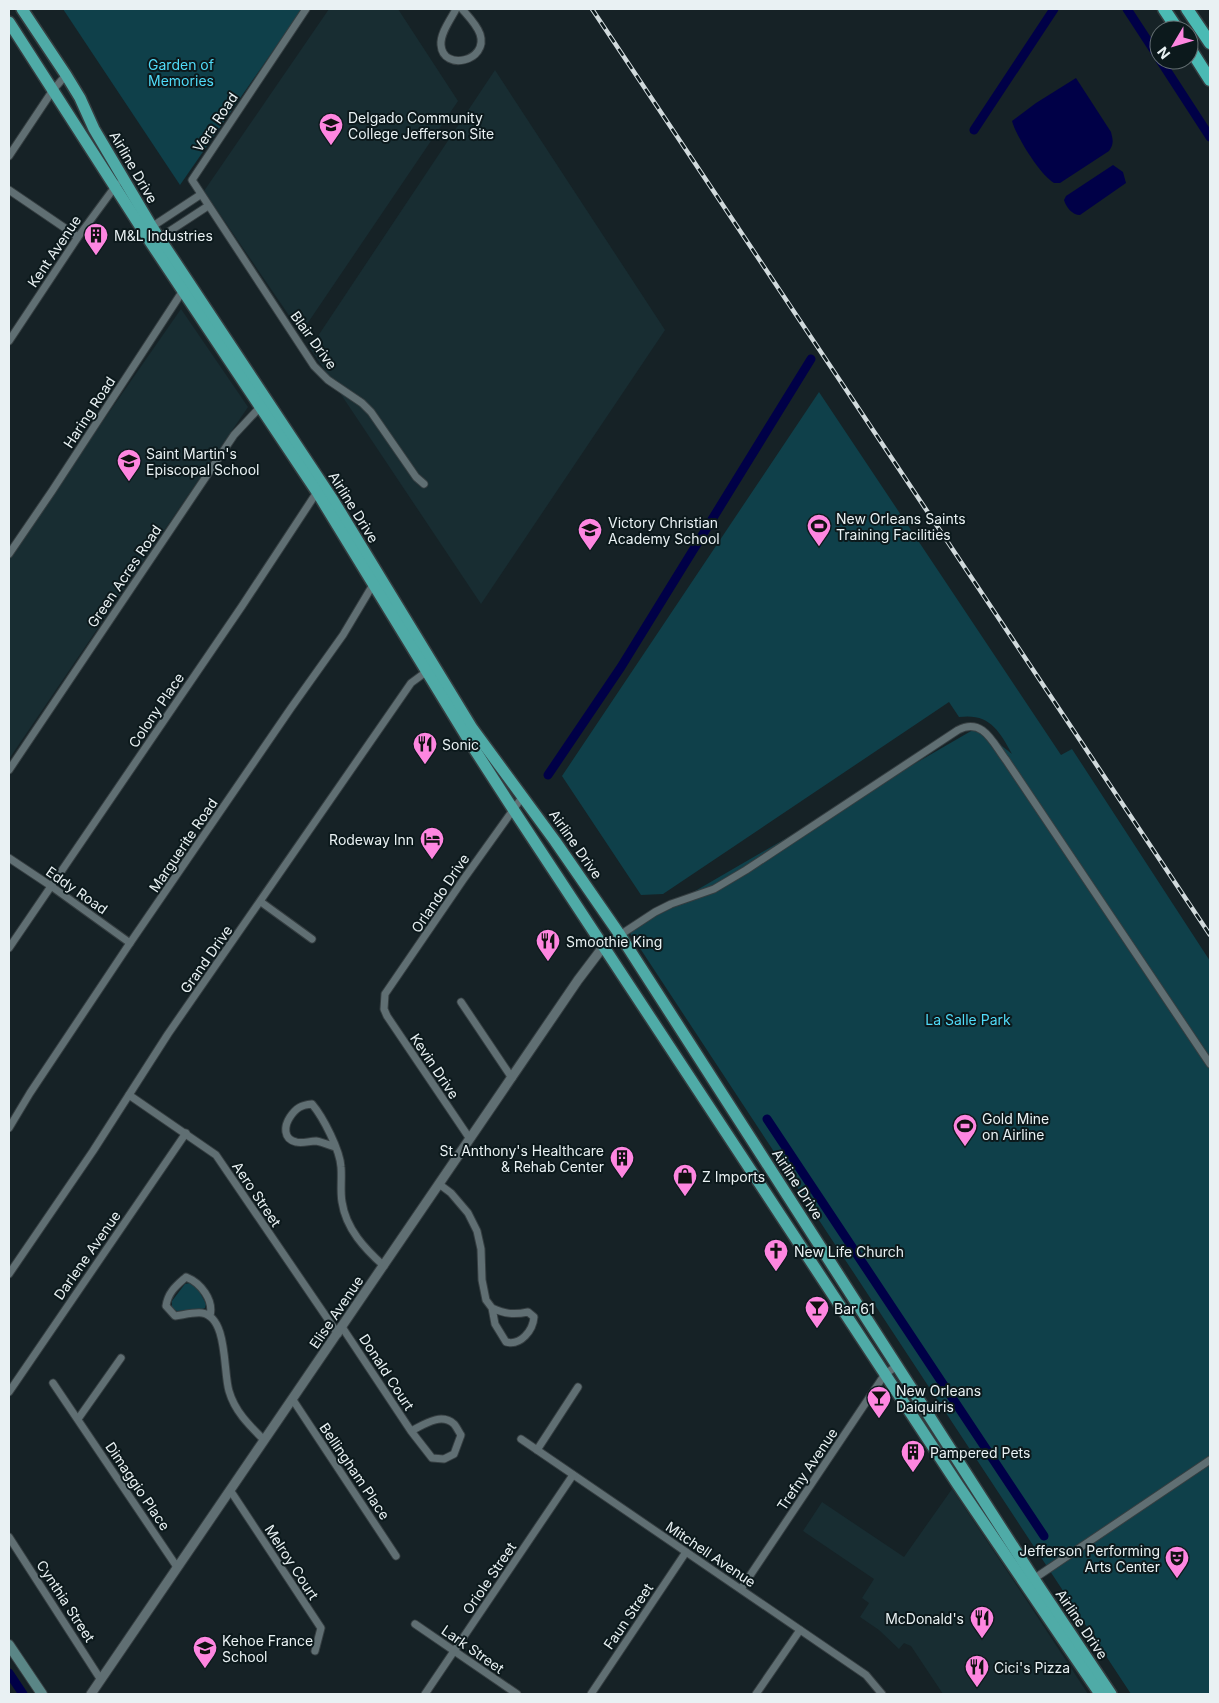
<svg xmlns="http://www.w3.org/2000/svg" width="1219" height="1703" font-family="Inter,sans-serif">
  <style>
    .built { fill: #182d32 }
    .green { fill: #0f404a }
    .water { fill: #000047 }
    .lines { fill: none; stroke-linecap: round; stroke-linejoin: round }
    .canal { stroke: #000047; stroke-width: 9 }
    .minor-casing { stroke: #353e41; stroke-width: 9 }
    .tertiary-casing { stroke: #353e41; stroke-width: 11 }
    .secondary-casing { stroke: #353e41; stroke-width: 12 }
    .trunk-casing { stroke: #353e41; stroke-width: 14 }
    .motorway-casing { stroke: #353e41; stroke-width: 15 }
    .minor { stroke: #606f73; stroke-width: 7 }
    .tertiary { stroke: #606f73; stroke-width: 9 }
    .secondary { stroke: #5a8686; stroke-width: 10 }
    .trunk { stroke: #4faba7; stroke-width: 11 }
    .motorway { stroke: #4bbab4; stroke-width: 12 }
    .rail-casing { stroke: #d0d9db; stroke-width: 4.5 }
    .rail { stroke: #0c191c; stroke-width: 2.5; stroke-dasharray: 8; stroke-linecap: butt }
    .labels { text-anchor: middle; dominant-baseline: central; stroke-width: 4; stroke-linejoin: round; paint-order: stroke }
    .park-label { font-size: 14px; fill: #50dbf8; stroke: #0c191c }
    .poi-label { font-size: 14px; fill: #e9f1f3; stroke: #0c191c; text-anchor: start }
    .street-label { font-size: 14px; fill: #e9f1f3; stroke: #0c191c }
  </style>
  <rect width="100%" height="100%" fill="#162226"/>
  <g class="built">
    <path d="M329,9H398L458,101L301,333L204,191Z"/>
    <path d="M495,70L665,330L481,604L310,348Z"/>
    <path d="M181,309L248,407L9,759V556Z"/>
    <path d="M952,1489L1027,1601L1088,1694H943L911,1646L904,1643L899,1649L879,1630L860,1617L869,1603L862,1598L874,1579L803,1531L822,1502L904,1557Z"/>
  </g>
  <g class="green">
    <path d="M63,9H302L180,185Z"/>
    <path d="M819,392L1061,755L1072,749L1210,961V1694H1131L628,930L978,727L1012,754C999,730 989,713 959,717L949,702L663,894L641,895L562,776Z"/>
    <path d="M190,1283L197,1287L206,1304L205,1308L202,1309L177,1311L172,1309V1301L185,1284Z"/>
  </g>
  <g class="water">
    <path d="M1076,78L1111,132C1113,140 1114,144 1109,151L1060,183H1054C1040,175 1016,136 1012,121L1036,103Z"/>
    <path d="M1113,165L1123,172L1126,183L1080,215C1072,215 1066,207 1064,200L1066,196Z"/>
  </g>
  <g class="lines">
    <g class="canal">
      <path d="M1127,9L1159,58"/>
      <path d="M1160,60L1210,137"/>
      <path d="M974,130L1054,9"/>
      <path d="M548,775L621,667L811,359"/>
      <path d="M767,1119L1044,1536"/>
      <path d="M9,1673L23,1694"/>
    </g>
    <defs>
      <g id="minor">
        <path d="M306,9L192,180L314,366L328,380L362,403L371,412L416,477L424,484"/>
        <path d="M456,9C451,19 440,33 441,45C443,72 489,61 480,34C477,25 469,17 462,9"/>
        <path d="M9,156L53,90L66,75"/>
        <path d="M9,190L78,237"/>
        <path d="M150,228L200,195"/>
        <path d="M156,240L208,206"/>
        <path d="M9,341L78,237L117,184"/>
        <path d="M9,554L52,491L184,289"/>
        <path d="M9,770L234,435L263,404"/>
        <path d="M9,858L51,886L130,943"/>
        <path d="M261,902L312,939"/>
        <path d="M620,935L655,912L671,904L714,889L746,870L958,730C983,717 993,743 1006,760L1210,1064"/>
        <path d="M9,948L242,606L317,492L320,490"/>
        <path d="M461,1002L512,1078"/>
        <path d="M129,1095L216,1155L338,1334"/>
        <path d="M9,1128L30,1093L130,943L291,708L343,635L374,583"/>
        <path d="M470,1139L387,1016L384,1009L385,994L463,880L523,796"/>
        <path d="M335,1147C329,1145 322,1142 316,1141C309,1141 302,1144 296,1142C283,1139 284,1126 290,1117C296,1108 301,1105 312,1104C323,1117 340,1150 341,1167C342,1179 340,1191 342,1202C346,1229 365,1249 384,1266"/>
        <path d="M439,1184L451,1193L468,1213L477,1231L481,1249L482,1280L486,1300L492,1308L495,1324L506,1342C521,1346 533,1330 534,1317L528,1312C514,1315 505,1314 492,1308"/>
        <path d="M9,1274L93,1151L168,1034L411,683L430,669"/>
        <path d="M210,1316C214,1300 201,1283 186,1277C176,1286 168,1292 166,1306L175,1316C183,1315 194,1312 202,1313C228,1317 223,1371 229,1391C235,1412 250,1426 264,1440"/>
        <path d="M342,1327L411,1431L432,1458L444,1459L454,1454L461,1435C459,1432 456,1426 454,1424C441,1412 423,1425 411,1431"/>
        <path d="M53,1383L177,1567"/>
        <path d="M9,1392L186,1133"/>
        <path d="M293,1400L396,1556"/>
        <path d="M78,1419L121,1358"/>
        <path d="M521,1439L866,1675L882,1694"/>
        <path d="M537,1450L578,1387"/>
        <path d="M230,1490L321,1628L315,1651"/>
        <path d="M9,1537L101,1680"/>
        <path d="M1032,1580L1210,1460"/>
        <path d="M741,1589L885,1374L897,1366"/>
        <path d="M415,1624L517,1694"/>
        <path d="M425,1694L573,1475"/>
        <path d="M591,1694L686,1552"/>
        <path d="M756,1694L800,1630"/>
      </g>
      <path id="tertiary" d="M91,1694L578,980L603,947L620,935"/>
      <path id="secondary" d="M9,1645L42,1694"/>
      <g id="trunk">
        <path d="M22,9L66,75L80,98L94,129L152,227L333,500L472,728L555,841L620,935L1034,1579L1111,1694"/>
        <path d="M9,22L151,243L317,492L471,744L513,809L958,1485L1100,1694"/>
      </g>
      <g id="motorway">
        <path d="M1164,9L1178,30"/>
        <path d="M1187,9L1210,43"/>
        <path d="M1189,47L1210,80"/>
      </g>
    </defs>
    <use href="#minor" class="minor-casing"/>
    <use href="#tertiary" class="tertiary-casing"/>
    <use href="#secondary" class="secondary-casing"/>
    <use href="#trunk" class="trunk-casing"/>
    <use href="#motorway" class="motorway-casing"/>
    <use href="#minor" class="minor"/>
    <use href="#tertiary" class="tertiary"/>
    <use href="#secondary" class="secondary"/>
    <use href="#trunk" class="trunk"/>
    <use href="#motorway" class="motorway"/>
    <defs>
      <path id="rail" d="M592,9L1210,935"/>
    </defs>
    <use href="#rail" class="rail-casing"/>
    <use href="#rail" class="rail"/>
  </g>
  <defs>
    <symbol id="university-pin" viewBox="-11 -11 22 30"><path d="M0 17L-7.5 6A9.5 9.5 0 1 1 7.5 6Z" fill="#fe86e0" stroke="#0c191c"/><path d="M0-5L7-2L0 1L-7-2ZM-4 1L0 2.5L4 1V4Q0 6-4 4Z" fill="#111"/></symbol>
    <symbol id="building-pin" viewBox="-11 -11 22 30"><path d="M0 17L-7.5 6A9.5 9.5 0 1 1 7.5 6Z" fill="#fe86e0" stroke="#0c191c"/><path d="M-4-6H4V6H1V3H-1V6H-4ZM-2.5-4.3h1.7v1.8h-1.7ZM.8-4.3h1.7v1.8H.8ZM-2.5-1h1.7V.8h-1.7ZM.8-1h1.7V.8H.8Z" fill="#111"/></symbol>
    <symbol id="school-pin" viewBox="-11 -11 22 30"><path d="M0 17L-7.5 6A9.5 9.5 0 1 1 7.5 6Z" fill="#fe86e0" stroke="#0c191c"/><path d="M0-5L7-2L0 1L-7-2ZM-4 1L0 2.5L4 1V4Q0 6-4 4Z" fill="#111"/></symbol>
    <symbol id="stadium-pin" viewBox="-11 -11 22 30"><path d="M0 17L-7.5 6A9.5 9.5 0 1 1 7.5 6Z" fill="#fe86e0" stroke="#0c191c"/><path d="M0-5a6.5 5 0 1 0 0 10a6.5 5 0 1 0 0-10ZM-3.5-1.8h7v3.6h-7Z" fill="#111"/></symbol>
    <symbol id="restaurant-pin" viewBox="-11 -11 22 30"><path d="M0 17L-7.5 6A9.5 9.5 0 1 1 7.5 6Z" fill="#fe86e0" stroke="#0c191c"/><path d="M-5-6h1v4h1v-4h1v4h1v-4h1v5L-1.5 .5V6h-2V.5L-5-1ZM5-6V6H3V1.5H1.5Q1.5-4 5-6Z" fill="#111"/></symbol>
    <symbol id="hotel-pin" viewBox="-11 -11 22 30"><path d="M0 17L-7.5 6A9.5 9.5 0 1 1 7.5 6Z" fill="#fe86e0" stroke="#0c191c"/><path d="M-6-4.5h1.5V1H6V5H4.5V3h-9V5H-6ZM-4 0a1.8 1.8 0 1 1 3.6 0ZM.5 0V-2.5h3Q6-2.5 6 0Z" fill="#111"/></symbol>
    <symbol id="shop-pin" viewBox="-11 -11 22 30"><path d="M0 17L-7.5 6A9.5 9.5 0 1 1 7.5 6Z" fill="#fe86e0" stroke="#0c191c"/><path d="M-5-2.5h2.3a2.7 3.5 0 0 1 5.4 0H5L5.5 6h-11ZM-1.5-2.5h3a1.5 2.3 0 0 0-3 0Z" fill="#111"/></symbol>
    <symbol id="church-pin" viewBox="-11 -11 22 30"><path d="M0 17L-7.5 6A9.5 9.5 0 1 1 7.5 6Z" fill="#fe86e0" stroke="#0c191c"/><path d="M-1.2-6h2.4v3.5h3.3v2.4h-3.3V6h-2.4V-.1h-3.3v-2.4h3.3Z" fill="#111"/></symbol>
    <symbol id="bar-pin" viewBox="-11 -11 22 30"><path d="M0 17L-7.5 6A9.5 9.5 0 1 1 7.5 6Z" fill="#fe86e0" stroke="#0c191c"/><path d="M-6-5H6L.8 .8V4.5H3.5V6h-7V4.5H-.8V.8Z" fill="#111"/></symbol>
    <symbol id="theatre-pin" viewBox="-11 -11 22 30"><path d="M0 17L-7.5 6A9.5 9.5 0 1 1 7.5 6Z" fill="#fe86e0" stroke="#0c191c"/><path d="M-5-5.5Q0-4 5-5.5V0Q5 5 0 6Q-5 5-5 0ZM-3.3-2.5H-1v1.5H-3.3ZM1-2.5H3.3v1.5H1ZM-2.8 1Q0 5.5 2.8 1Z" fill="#111"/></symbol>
  </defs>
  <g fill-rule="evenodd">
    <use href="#university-pin" x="317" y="111" width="28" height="38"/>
    <use href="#building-pin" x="82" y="221" width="28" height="38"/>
    <use href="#school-pin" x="115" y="447" width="28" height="38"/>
    <use href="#stadium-pin" x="805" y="512" width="28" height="38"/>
    <use href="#school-pin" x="576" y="516" width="28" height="38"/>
    <use href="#restaurant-pin" x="411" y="730" width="28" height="38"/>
    <use href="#hotel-pin" x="418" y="825" width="28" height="38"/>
    <use href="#restaurant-pin" x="534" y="927" width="28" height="38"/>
    <use href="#stadium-pin" x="951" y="1112" width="28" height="38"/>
    <use href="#building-pin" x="608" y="1144" width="28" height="38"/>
    <use href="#shop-pin" x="671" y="1162" width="28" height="38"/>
    <use href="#church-pin" x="762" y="1237" width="28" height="38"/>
    <use href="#bar-pin" x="803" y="1294" width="28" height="38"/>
    <use href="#bar-pin" x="865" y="1384" width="28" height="38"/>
    <use href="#building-pin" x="899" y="1438" width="28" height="38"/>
    <use href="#theatre-pin" x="1163" y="1544" width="28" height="38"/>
    <use href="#restaurant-pin" x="968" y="1604" width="28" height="38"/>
    <use href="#school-pin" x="191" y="1634" width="28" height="38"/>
    <use href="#restaurant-pin" x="963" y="1653" width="28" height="38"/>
  </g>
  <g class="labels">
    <g class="park-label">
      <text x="181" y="64">Garden of<tspan x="181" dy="16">Memories</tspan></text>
      <text x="968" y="1019">La Salle Park</text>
    </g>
    <g class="poi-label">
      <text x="348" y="117">Delgado Community<tspan x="348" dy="16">College Jefferson Site</tspan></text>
      <text x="114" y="235">M&amp;L Industries</text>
      <text x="146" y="453">Saint Martin's<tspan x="146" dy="16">Episcopal School</tspan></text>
      <text x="836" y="518">New Orleans Saints<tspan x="836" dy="16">Training Facilities</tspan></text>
      <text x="608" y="522">Victory Christian<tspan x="608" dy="16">Academy School</tspan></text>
      <text x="442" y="744">Sonic</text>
      <text x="414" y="839" text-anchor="end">Rodeway Inn</text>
      <text x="566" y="941">Smoothie King</text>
      <text x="982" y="1118">Gold Mine<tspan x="982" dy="16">on Airline</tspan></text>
      <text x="604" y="1150" text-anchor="end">St. Anthony's Healthcare<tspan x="604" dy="16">&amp; Rehab Center</tspan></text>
      <text x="702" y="1176">Z Imports</text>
      <text x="794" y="1251">New Life Church</text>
      <text x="834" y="1308">Bar 61</text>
      <text x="896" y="1390">New Orleans<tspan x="896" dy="16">Daiquiris</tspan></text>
      <text x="930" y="1452">Pampered Pets</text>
      <text x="1160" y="1550" text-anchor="end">Jefferson Performing<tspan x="1160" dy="16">Arts Center</tspan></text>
      <text x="964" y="1618" text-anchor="end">McDonald's</text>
      <text x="222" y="1640">Kehoe France<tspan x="222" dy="16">School</tspan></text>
      <text x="994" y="1667">Cici's Pizza</text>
    </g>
    <g class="street-label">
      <text transform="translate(215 122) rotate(-56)">Vera Road</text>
      <text transform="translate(134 167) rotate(60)">Airline Drive</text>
      <text transform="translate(54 251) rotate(-56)">Kent Avenue</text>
      <text transform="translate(314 340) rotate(54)">Blair Drive</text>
      <text transform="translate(89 412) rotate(-57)">Haring Road</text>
      <text transform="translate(354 507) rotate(58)">Airline Drive</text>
      <text transform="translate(124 576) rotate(-56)">Green Acres Road</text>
      <text transform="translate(156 710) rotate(-56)">Colony Place</text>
      <text transform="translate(576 844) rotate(55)">Airline Drive</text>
      <text transform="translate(183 845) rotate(-56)">Marguerite Road</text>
      <text transform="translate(77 890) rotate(35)">Eddy Road</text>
      <text transform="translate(440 893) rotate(-56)">Orlando Drive</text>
      <text transform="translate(206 959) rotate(-55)">Grand Drive</text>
      <text transform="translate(435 1066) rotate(56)">Kevin Drive</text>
      <text transform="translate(798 1184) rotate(57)">Airline Drive</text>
      <text transform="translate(257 1194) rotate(56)">Aero Street</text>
      <text transform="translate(87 1255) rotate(-55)">Darlene Avenue</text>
      <text transform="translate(336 1312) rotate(-56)">Elise Avenue</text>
      <text transform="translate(387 1372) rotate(57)">Donald Court</text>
      <text transform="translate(807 1469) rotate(-56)">Trefny Avenue</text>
      <text transform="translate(355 1471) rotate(56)">Bellingham Place</text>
      <text transform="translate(138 1486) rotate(56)">Dimaggio Place</text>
      <text transform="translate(711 1554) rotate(34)">Mitchell Avenue</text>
      <text transform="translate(292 1562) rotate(57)">Melroy Court</text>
      <text transform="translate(489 1578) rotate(-56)">Oriole Street</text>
      <text transform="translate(66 1601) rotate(57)">Cynthia Street</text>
      <text transform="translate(628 1616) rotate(-56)">Faun Street</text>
      <text transform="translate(1082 1624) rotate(56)">Airline Drive</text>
      <text transform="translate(473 1649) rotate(35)">Lark Street</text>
    </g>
  </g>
  <rect width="1219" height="1703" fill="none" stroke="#e9f1f3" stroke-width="20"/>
  <g transform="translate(1174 45) rotate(232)"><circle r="24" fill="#0c191c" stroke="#646f72"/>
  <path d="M0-4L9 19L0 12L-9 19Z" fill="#fe86e0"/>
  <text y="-8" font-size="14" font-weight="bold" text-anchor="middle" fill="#e9f1f3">N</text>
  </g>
</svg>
